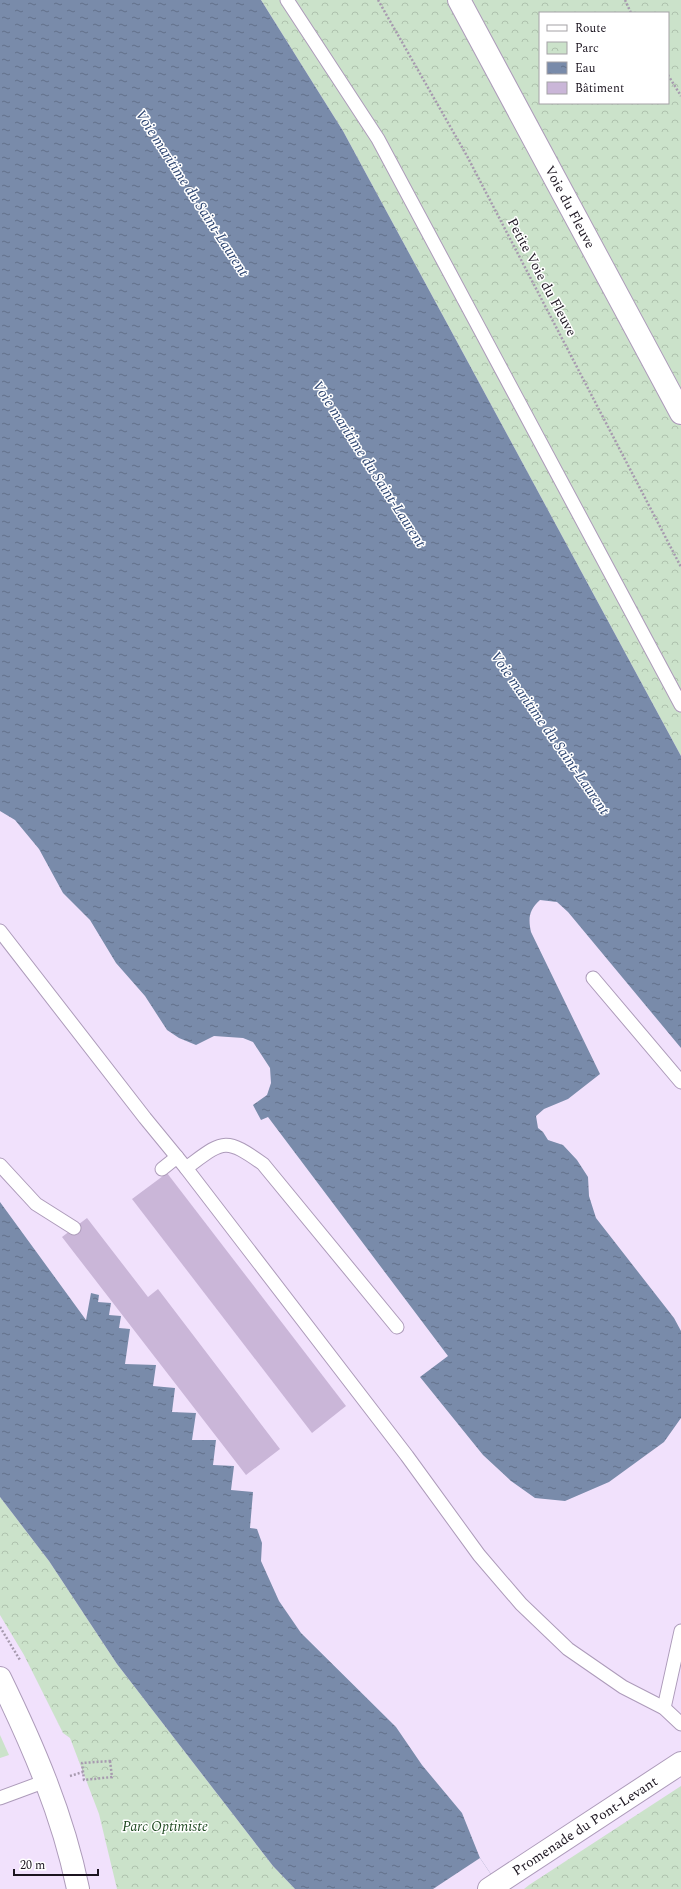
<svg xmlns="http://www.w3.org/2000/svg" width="681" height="1889" font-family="Spectral,serif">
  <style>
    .green { fill: #cbe2ca }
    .park { fill: url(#park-crowns); fill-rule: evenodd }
    .water { fill: url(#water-ripples) }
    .pier { fill: #f1e1fc }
    .building { fill: #cab6d8 }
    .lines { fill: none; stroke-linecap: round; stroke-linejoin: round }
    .lane-casing { stroke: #ad9bba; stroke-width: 15 }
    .street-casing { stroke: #ad9bba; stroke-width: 24 }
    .secondary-casing { stroke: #ad9bba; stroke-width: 24 }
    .path { stroke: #a79aaf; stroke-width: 2.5; stroke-dasharray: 2 2; stroke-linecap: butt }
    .lane { stroke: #fff; stroke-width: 13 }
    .street { stroke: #fff; stroke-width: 22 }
    .secondary { stroke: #fff; stroke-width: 22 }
    .labels { text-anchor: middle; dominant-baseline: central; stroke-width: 3; stroke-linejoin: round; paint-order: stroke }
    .street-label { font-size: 14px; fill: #1b141f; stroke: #fff }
    .park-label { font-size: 14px; font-style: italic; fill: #1f4921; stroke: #fff }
    .water-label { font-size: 15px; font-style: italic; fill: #2e4672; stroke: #fff }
  </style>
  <defs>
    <pattern id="park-crowns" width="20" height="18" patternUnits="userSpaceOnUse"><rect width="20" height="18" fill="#cbe2ca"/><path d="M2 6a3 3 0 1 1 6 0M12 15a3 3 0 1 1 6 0" fill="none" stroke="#aec1ad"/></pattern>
    <pattern id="water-ripples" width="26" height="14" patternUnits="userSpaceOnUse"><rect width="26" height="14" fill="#798baa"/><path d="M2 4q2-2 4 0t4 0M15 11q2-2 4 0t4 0" fill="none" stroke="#62708a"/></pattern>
  </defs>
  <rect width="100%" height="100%" fill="#f1e1fc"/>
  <path class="green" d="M0,1735L9,1755L0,1758Z"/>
  <g class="park">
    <path d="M261,0H681V756L343,131ZM540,13H668V103H540Z"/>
    <path d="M0,1497L49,1561L117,1664L273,1866L295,1889H117L99,1814L70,1738L63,1733L24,1655L0,1615Z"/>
    <path d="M681,1786V1889H524L529,1885Z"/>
  </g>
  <g class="water">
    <path d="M0,0H261L343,131L681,756V1048L568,912L557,902L540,900C529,910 528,918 531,932L600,1074L568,1099L544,1109L536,1116L538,1128L543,1132L548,1140L563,1145L577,1160L588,1177L589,1196L596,1218L674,1318L681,1331V1418L664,1442L609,1482L565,1501L535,1498L511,1481L483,1455L420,1377L448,1356L268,1117L261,1120L253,1105L267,1095L271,1083L270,1068L253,1042L243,1038L214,1036L196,1045L179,1038L167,1030L145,996L116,963L90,920L63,893L39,849L15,820L0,811Z"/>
    <path d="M0,1202L86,1320L91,1293L99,1295L98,1302L111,1303L109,1315L121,1316L119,1328L130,1329L125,1364L156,1365L153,1386L175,1388L172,1412L196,1413L192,1440H216L213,1465L234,1466L231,1490L253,1492L250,1528L257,1529L262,1543L261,1561L279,1601L301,1633L396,1727L422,1765L462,1813L480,1858L501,1889H295L273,1866L117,1664L49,1561L0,1497Z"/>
  </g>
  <path class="pier" d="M480,1858L501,1889H433Z"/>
  <g class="building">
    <path d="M167,1173L346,1406L312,1433L132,1199Z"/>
    <path d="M87,1218L148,1297L158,1289L280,1449L246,1475L62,1237Z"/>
  </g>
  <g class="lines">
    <defs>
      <g id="lane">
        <path d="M287,0L378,139L681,705"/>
        <path d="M0,931L145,1118L186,1168L407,1456L479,1555L521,1604L568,1649L623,1687L664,1708L681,1724"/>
        <path d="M593,978L681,1082"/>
        <path d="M0,1165L36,1204L74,1228"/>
        <path d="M186,1168C223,1141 224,1136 263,1164L397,1327"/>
        <path d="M162,1169L177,1157"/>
        <path d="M664,1708L681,1631"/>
        <path d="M0,1798L46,1781"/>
      </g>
      <g id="street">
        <path d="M459,0L681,413"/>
        <path d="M489,1889L681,1763"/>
      </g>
      <path id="secondary" d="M0,1678C33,1746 63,1815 78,1889"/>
    </defs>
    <use href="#lane" class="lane-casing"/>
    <use href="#street" class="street-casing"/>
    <use href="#secondary" class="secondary-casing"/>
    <g class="path">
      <path d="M378,0L467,156L681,567"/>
      <path d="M625,0L631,13"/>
      <path d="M668,75L681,96"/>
      <path d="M0,1627L20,1660"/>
      <path d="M110,1761L112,1777L84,1780L82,1763Z"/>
      <path d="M70,1776L83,1772"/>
    </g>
    <use href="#lane" class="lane"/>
    <use href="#street" class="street"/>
    <use href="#secondary" class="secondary"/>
  </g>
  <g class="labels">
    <g class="street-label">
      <text transform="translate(570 207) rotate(62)">Voie du Fleuve</text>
      <text transform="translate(542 277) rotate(62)">Petite Voie du Fleuve</text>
      <text transform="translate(585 1826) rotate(-33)">Promenade du Pont-Levant</text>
    </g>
    <g class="park-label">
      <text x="165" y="1826">Parc Optimiste</text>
    </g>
    <g class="water-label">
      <text transform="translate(192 193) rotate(57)">Voie maritime du Saint-Laurent</text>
      <text transform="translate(369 464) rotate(57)">Voie maritime du Saint-Laurent</text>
      <text transform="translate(550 733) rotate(55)">Voie maritime du Saint-Laurent</text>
    </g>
  </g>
  <rect x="539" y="12" width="130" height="92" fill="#ffffff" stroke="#a4a1a5"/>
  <rect x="547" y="25" width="20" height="6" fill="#ffffff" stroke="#a4a1a5"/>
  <text x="575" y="32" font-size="12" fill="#1b141f">Route</text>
  <rect x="547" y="42" width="20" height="12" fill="url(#park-crowns)" stroke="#a4a1a5"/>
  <text x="575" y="52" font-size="12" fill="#1b141f">Parc</text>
  <rect x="547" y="62" width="20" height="12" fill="url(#water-ripples)" stroke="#a4a1a5"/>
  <text x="575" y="72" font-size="12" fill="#1b141f">Eau</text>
  <rect x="547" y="82" width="20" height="12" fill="#cab6d8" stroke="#a4a1a5"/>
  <text x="575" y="92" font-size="12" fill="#1b141f">Bâtiment</text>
  <path d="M14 1869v6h84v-6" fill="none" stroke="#1b141f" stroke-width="2"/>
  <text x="20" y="1869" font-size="12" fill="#1b141f" stroke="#ffffff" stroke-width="3" paint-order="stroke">20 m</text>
</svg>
